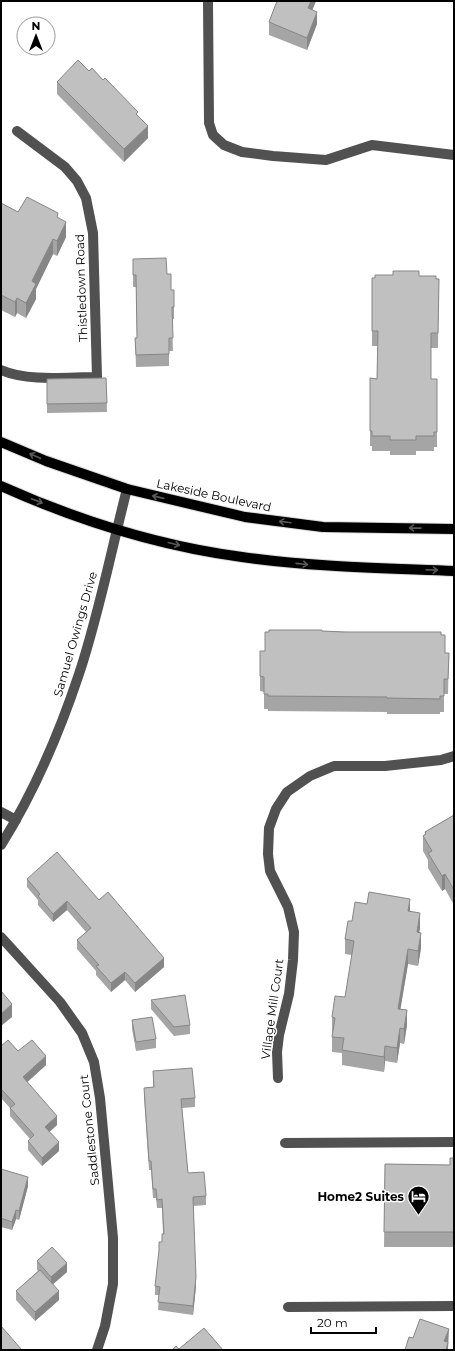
<svg xmlns="http://www.w3.org/2000/svg" width="455" height="1351" font-family="Montserrat,sans-serif">
  <style>
    .lines { fill: none; stroke-linecap: round; stroke-linejoin: round }
    .major-casing { stroke: #dbdbdb; stroke-width: 12 }
    .minor { stroke: #515151; stroke-width: 10 }
    .major { stroke: #000; stroke-width: 10 }
    .wall { fill: #a5a5a5 }
    .shaded-wall { fill: #868686 }
    .building { fill: #c0c0c0; stroke: #868686 }
    .oneway { stroke: #595959 }
    .labels { text-anchor: middle; dominant-baseline: central; stroke-width: 3; stroke-linejoin: round; paint-order: stroke }
    .street-label { font-size: 12px; fill: #000; stroke: #fff }
    .poi-label { font-size: 12px; font-weight: bold; fill: #000; stroke: #fff; text-anchor: end }
  </style>
  <rect width="100%" height="100%" fill="#fff"/>
  <g class="lines">
    <defs>
      <g id="major">
        <path d="M1,442L46,461L127,489L245,517L323,527L454,529"/>
        <path d="M1,486C77,520 159,546 242,557C312,567 383,568 454,571"/>
      </g>
    </defs>
    <use href="#major" class="major-casing"/>
    <g class="minor">
      <path d="M208,3L209,123L213,135L224,145L242,152L273,156L326,160L372,145L454,155"/>
      <path d="M1,370C29,382 67,377 97,377L93,233L86,198L77,181L65,167L17,131"/>
      <path d="M1,812L16,820"/>
      <path d="M1,845C33,794 60,731 79,674C99,614 111,551 127,489"/>
      <path d="M1,937L60,1002L82,1033L94,1062L100,1098L113,1238V1284L105,1326L97,1350"/>
      <path d="M278,1078L277,1052L279,1035L289,994L293,960L294,932L288,907L270,871L268,854L269,828L276,809L287,792L310,776L334,766H385L441,760L454,756"/>
      <path d="M285,1143L454,1142"/>
      <path d="M288,1307L454,1306"/>
    </g>
    <use href="#major" class="major"/>
  </g>
  <g class="wall">
    <path d="M277,1H316L312,10L317,24L307,50L269,35V22Z"/>
    <path d="M57,82L138,117L148,138L124,162L57,94Z"/>
    <path d="M1,203L18,212L58,218L66,237L57,256L53,254L36,289V299L26,318L17,313L15,317L1,310Z"/>
    <path d="M133,259L167,274L171,290H174V319H172L173,351H169V366L136,367L135,338H137L136,287H133Z"/>
    <path d="M419,276L439,279L438,348H431V379H437V447H434V451H416V455H390V451H372V446H370V378L377,379L378,346H372V278Z"/>
    <path d="M106,378L107,412L47,413V379Z"/>
    <path d="M322,631L441,635L445,653H449L448,694H444V712H440V714H387V712L268,711V709H264V692L260,691V651H265Z"/>
    <path d="M454,815V905L445,889L442,891L428,868V860L423,851V836L425,834V832Z"/>
    <path d="M27,879L99,900L164,967L135,992L125,980L111,992L96,975V971L77,949V940L86,932L67,910L53,922L38,905V900L27,887Z"/>
    <path d="M410,911L420,928L419,932L421,948L418,966L408,964L400,1009L407,1025L404,1044L400,1043L397,1063L385,1061L384,1072L342,1065V1053L332,1052V1037L333,1032H332V1017L345,997L352,955L345,954V939L352,921Z"/>
    <path d="M151,1000L190,1025V1034L174,1036L151,1009Z"/>
    <path d="M132,1020L156,1039V1048L136,1051L132,1029Z"/>
    <path d="M1,1046L18,1051L46,1065L27,1082L57,1125L49,1132L59,1151L42,1166L28,1150V1141L30,1139L10,1116V1108L1,1098Z"/>
    <path d="M153,1071L195,1098V1107L182,1108L188,1173L206,1196V1205L193,1206L196,1286L193,1315L158,1310L159,1295H155V1286L159,1253V1242H162L163,1234L162,1208H157L156,1198H153L151,1170H149L144,1097V1088L153,1087Z"/>
    <path d="M454,1158V1247H384L385,1164L450,1165Z"/>
    <path d="M1,1169L28,1186L19,1220L16,1219L12,1230L1,1227Z"/>
    <path d="M37,1261L67,1272L53,1284L59,1300L35,1321L16,1300V1291L38,1271L37,1270Z"/>
  </g>
  <g class="shaded-wall">
    <path d="M311,1H316L308,21V8Z"/>
    <path d="M317,12V24L307,50V38Z"/>
    <path d="M148,126V138L124,162V149Z"/>
    <path d="M66,222V237L57,256V241Z"/>
    <path d="M53,239V254L36,289V299L26,318V303L32,281Z"/>
    <path d="M17,298V313L15,317V302Z"/>
    <path d="M445,874V889L442,891V876Z"/>
    <path d="M410,899V914L408,911Z"/>
    <path d="M67,901V910L53,922V914Z"/>
    <path d="M420,913V928L417,947V932Z"/>
    <path d="M421,933V948L418,966V951Z"/>
    <path d="M408,949V964L398,1024V1009Z"/>
    <path d="M164,958V967L135,992V983Z"/>
    <path d="M125,972V980L111,992V983Z"/>
    <path d="M12,1004V1017L1,1026V1014Z"/>
    <path d="M407,1010V1025L404,1044V1029Z"/>
    <path d="M400,1028V1043L397,1063V1048Z"/>
    <path d="M385,1046V1061L384,1072V1057Z"/>
    <path d="M46,1056V1065L23,1086V1077Z"/>
    <path d="M57,1116V1125L45,1136V1127Z"/>
    <path d="M59,1142V1151L42,1166V1158Z"/>
    <path d="M28,1177V1186L19,1220V1211Z"/>
    <path d="M16,1210V1219L12,1230V1222Z"/>
    <path d="M67,1263V1272L51,1286V1277Z"/>
    <path d="M196,1277V1286L193,1315V1306Z"/>
    <path d="M59,1291V1300L35,1321V1312Z"/>
    <path d="M449,1329L448,1350H444V1341Z"/>
  </g>
  <g class="building">
    <path d="M277,1H311L308,8L317,12L307,38L269,22Z"/>
    <path d="M78,60L89,71L92,68L103,80L105,78L138,112L136,114L148,126L124,149L57,82Z"/>
    <path d="M27,197L58,213L57,217L66,222L57,241L53,239L32,281L36,284L26,303L17,298L15,302L1,295V203L18,212Z"/>
    <path d="M166,258L167,274H171V290H174V307H172L173,338H169V354L136,355L135,338H137L136,275H133V259Z"/>
    <path d="M393,271H419V276H436V279H439L438,333H431V379H437V432H434V436H416V440H390V436H372V431H370V378L377,379L378,331H372V278H375V275H393Z"/>
    <path d="M106,378L107,403L47,404V379Z"/>
    <path d="M269,630H322V631L344,632H441V635H445V653H449L448,679H444V696H440V699L387,698V697L268,696V694H264V677L260,676V651H265V632H269Z"/>
    <path d="M454,815V890L445,874L442,876L428,853L432,851L423,836L426,834L425,832Z"/>
    <path d="M57,852L99,900L108,892L164,958L135,983L125,972L111,983L96,966L99,965L77,940L91,928L67,901L53,914L38,896L40,894L27,879Z"/>
    <path d="M369,892L410,899L408,911L420,913L417,932L421,933L418,951L408,949L398,1009L407,1010L404,1029L400,1028L397,1048L385,1046L384,1057L342,1050L344,1038L332,1037L335,1018L332,1017L335,996L345,997L354,941L345,939L348,921H352L355,902L367,904Z"/>
    <path d="M1,991L12,1004L1,1014Z"/>
    <path d="M185,995L190,1025L174,1027L151,1000Z"/>
    <path d="M152,1017L156,1039L136,1042L132,1020Z"/>
    <path d="M8,1040L18,1051L32,1040L46,1056L23,1077L57,1116L45,1127L59,1142L42,1158L28,1141L34,1135L10,1108L15,1104L1,1089V1046Z"/>
    <path d="M192,1068L195,1098L181,1099L188,1173L204,1172L206,1196L193,1197L196,1277L193,1306L158,1302L160,1287L155,1286L159,1250V1242H162V1234H164L162,1199L157,1200L156,1189H153L151,1161H149L144,1088L154,1087L153,1071Z"/>
    <path d="M450,1158H454V1232H384L385,1164L450,1165Z"/>
    <path d="M1,1169L28,1177L19,1211L16,1210L12,1222L1,1218Z"/>
    <path d="M52,1247L67,1263L51,1277L37,1261Z"/>
    <path d="M40,1270L59,1291L35,1312L16,1291Z"/>
    <path d="M420,1319L449,1329L444,1341L448,1342L446,1350H405L409,1337L413,1338Z"/>
    <path d="M1,1326L22,1350H1Z"/>
    <path d="M204,1328L223,1350H172L176,1346L179,1349Z"/>
  </g>
  <defs><path id="oneway-shaft" d="M-6 0H5M1.5-3L5.5 0L1.5 3" fill="none" stroke-width="1.6" stroke-linecap="round" stroke-linejoin="round"/></defs>
  <g class="oneway">
    <use href="#oneway-shaft" transform="translate(35 456) rotate(-157)"/>
    <use href="#oneway-shaft" transform="translate(158 497) rotate(-167)"/>
    <use href="#oneway-shaft" transform="translate(37 501) rotate(21)"/>
    <use href="#oneway-shaft" transform="translate(285 522) rotate(-173)"/>
    <use href="#oneway-shaft" transform="translate(415 528) rotate(-179)"/>
    <use href="#oneway-shaft" transform="translate(174 544) rotate(14)"/>
    <use href="#oneway-shaft" transform="translate(302 564) rotate(6)"/>
    <use href="#oneway-shaft" transform="translate(432 570) rotate(2)"/>
  </g>
  <defs>
    <symbol id="hotel-pin" viewBox="-11 -11 22 30"><path d="M0 17L-7.5 6A9.5 9.5 0 1 1 7.5 6Z" fill="#000" stroke="#fff"/><path d="M-6-4.5h1.5V1H6V5H4.5V3h-9V5H-6ZM-4 0a1.8 1.8 0 1 1 3.6 0ZM.5 0V-2.5h3Q6-2.5 6 0Z" fill="#fff"/></symbol>
  </defs>
  <g fill-rule="evenodd">
    <use href="#hotel-pin" x="406" y="1184" width="25" height="34"/>
  </g>
  <g class="labels">
    <g class="street-label">
      <text transform="translate(81 288) rotate(-92)">Thistledown Road</text>
      <text transform="translate(214 495) rotate(12)">Lakeside Boulevard</text>
      <text transform="translate(75 634) rotate(-74)">Samuel Owings Drive</text>
      <text transform="translate(272 1009) rotate(-82)">Village Mill Court</text>
      <text transform="translate(89 1130) rotate(-96)">Saddlestone Court</text>
    </g>
    <g class="poi-label">
      <text x="404" y="1196">Home2 Suites</text>
    </g>
  </g>
  <rect width="455" height="1351" fill="none" stroke="#000000" stroke-width="4"/>
  <g transform="translate(36 36)"><circle r="19" fill="#ffffff" stroke="#999999"/>
  <path d="M0-3L7 15L0 10L-7 15Z" fill="#000000"/>
  <text y="-6" font-size="11" font-weight="bold" text-anchor="middle" fill="#000000">N</text>
  </g>
  <path d="M311 1327v6h65v-6" fill="none" stroke="#000000" stroke-width="2"/>
  <text x="317" y="1327" font-size="12" fill="#000000" stroke="#ffffff" stroke-width="3" paint-order="stroke">20 m</text>
</svg>
